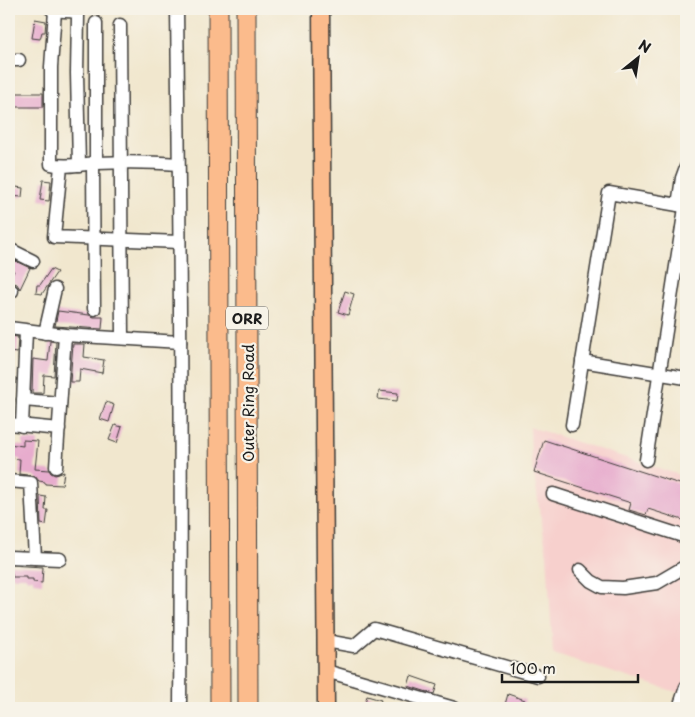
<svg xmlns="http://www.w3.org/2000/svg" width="695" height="717" font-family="'Playpen Sans',sans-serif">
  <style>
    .built { fill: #f7d0cd }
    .building { fill: #e7accd }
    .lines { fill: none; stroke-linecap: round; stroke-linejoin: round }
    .minor-casing { stroke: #3c3a37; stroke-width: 15 }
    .major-casing { stroke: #3c3a37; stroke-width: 19 }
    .highway-casing { stroke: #3c3a37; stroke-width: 21 }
    .minor { stroke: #fff; stroke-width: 12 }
    .major { stroke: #fbbb8c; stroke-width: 16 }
    .highway { stroke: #fbbb8c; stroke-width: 19 }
    .labels { text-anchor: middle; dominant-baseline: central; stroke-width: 4.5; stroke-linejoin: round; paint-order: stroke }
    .shield { fill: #f7f3e8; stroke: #5e5c59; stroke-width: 1 }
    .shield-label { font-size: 14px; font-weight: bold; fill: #1c1c1c }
    .street-label { font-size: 15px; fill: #1c1c1c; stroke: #f7f3e8 }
  </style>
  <rect width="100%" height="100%" fill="#f7f3e8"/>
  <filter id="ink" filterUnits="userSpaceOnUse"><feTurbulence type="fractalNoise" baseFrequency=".02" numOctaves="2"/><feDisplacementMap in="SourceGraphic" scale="10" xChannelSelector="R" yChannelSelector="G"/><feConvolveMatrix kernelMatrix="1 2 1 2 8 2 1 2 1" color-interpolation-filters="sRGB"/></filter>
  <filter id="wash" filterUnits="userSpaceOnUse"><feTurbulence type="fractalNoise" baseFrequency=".0096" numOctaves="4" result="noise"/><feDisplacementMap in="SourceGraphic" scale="20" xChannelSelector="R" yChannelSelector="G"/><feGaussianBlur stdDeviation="1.12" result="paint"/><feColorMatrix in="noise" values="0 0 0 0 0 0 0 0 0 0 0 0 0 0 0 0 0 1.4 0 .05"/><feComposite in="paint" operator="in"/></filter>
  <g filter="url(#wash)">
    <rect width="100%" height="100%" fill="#f1e7ce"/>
    <path class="built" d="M530,427L686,477V695L553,654L547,555L531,457Z"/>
    <g id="blocks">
      <g class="building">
        <path d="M35,19L46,21L45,32H42L40,39L32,38Z"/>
        <path d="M9,91L14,95L15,93H43V107H9Z"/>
        <path d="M43,180L51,181L49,201L40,200Z"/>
        <path d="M9,186L23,188L22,197L9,196Z"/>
        <path d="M9,258L30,268L20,289L17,284L9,281L14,271L9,268Z"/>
        <path d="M51,269L57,272L42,294L36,293L37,285H40Z"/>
        <path d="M345,291L354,294L348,315L338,312Z"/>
        <path d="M58,311L89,315L94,317H103L102,329L55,326Z"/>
        <path d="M9,336L18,337L17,353L9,352Z"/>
        <path d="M50,341L56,342L54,376L44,375L43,393H32L33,359L48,361Z"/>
        <path d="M73,344H85L84,357L104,360L102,373L80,369L79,382H70Z"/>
        <path d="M379,391L398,393L397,401L378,399Z"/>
        <path d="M106,402L114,405L109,422L100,419Z"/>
        <path d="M115,425L122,427L117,443L109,440Z"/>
        <path d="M23,440L38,441L35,469L49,470L51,473L55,475L59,474L64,472L62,485L45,484V482L39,481L35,476L19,474L20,459L9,458V444L23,446Z"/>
        <path d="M544,440L686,486V521L648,509L646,515L629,510L631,503L534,472Z"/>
        <path d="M40,496L46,497L45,510H48L46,525L41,524Z"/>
        <path d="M9,565L43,567L42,583L33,582V579H26V577H12V573H9Z"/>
        <path d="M411,676L437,685L434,694L408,686Z"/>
        <path d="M508,694L525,700L522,708H504Z"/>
        <path d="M367,696L381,700L378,708H363Z"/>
      </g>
    </g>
  </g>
  <g filter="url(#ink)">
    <use href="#blocks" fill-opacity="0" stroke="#3c3a37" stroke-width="1"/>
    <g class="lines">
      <defs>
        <g id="minor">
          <path d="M51,9C60,13 69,9 77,13L78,16L77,73L79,165"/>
          <path d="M177,9C180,242 182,475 180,708"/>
          <path d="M55,11L51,67V164C66,168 82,164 97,163C124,162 151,162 178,164"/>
          <path d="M120,25L122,338"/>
          <path d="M9,60H19"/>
          <path d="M96,163V23"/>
          <path d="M93,164L94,309"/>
          <path d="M61,166L54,237L179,242"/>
          <path d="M678,205L682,178L686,167"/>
          <path d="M9,249L33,261"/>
          <path d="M9,289L12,291"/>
          <path d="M9,328L65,335L180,342"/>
          <path d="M45,333L55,289"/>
          <path d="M582,361L686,378"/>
          <path d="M23,400L60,403"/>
          <path d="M9,424L59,429"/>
          <path d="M572,425L609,193L678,205L686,208"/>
          <path d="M22,426L26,331"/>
          <path d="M646,460L685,208"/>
          <path d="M56,467L65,335"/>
          <path d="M9,481L31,483L35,558"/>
          <path d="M553,494L686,537"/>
          <path d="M9,557L60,559"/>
          <path d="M580,570L591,581L602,587L623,588L657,583L686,566"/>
          <path d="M326,641L354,646L374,629L538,676"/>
          <path d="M326,671L454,708"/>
          <path d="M679,708L686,687"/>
        </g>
        <path id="major" d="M321,9L326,708"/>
        <g id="highway">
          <path d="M218,9L220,708"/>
          <path d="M246,9L248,708"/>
        </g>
      </defs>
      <use href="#minor" class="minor-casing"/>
      <use href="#major" class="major-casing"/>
      <use href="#highway" class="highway-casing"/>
      <use href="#minor" class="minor"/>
      <use href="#major" class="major"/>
      <use href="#highway" class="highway"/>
    </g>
  </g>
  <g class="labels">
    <rect class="shield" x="226" y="306.5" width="42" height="23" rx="4"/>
    <g class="shield-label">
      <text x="247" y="318">ORR</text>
    </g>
    <g class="street-label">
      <text transform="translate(247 403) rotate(-90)">Outer Ring Road</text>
    </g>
  </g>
  <rect width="695" height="717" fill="none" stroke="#f7f3e8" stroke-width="30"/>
  <g transform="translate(638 58) rotate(30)" stroke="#f7f3e8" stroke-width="4" paint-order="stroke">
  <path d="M0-4L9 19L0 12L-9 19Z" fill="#1c1c1c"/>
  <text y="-8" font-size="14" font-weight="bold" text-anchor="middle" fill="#1c1c1c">N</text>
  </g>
  <path d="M502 674v8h136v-8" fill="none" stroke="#1c1c1c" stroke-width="2.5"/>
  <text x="510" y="674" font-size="15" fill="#1c1c1c" stroke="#f7f3e8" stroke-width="4" paint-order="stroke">100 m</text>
</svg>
